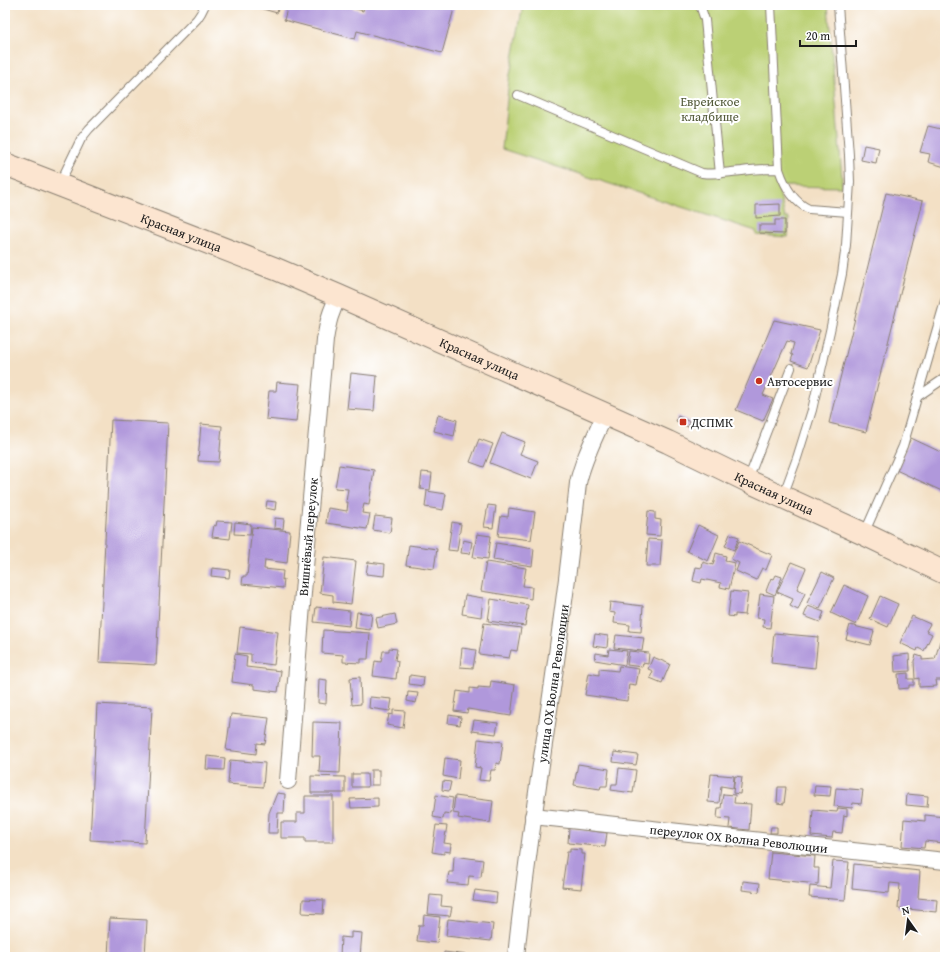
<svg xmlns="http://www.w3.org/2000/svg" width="950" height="962" font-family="'Gentium Book Plus',serif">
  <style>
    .green { fill: #bbd074; stroke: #6c7648 }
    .building { fill: #b098db }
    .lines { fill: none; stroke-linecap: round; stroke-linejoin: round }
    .lane-casing { stroke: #887e70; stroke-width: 10 }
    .street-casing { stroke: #887e70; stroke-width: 18 }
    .secondary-casing { stroke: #887e70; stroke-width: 24 }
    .lane { stroke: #fff; stroke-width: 8 }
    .street { stroke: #fff; stroke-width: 16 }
    .secondary { stroke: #fce5d0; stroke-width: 22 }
    .poi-dot { fill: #c8321e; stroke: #fff; stroke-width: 1.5 }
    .labels { text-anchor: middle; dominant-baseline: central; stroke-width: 4; stroke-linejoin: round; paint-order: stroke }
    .park-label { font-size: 13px; fill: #545b3b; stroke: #fff }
    .street-label { font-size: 13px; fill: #1c1c1c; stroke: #fff }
    .poi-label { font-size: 13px; fill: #1c1c1c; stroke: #fff; text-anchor: start }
  </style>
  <rect width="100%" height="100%" fill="#fff"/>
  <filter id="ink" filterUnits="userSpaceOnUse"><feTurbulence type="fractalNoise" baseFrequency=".025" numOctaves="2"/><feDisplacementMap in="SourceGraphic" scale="8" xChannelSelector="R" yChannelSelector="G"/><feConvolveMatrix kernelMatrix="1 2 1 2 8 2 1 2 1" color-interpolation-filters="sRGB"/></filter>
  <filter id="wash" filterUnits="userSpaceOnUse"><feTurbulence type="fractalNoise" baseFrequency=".012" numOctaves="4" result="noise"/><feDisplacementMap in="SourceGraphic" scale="16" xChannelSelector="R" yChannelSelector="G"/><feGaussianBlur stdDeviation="0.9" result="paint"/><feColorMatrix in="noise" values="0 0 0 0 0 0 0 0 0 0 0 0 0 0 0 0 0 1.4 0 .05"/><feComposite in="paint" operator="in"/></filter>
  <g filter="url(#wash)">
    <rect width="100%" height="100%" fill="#f3e0c5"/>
    <path class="green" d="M523,5H828L842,177V187L778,186L785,218H789L788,237L756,235V231L502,149L509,80Z"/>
    <g id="blocks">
      <g class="building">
        <path d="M249,5H279L277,13Z"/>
        <path d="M288,5H343L363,11L364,5H455L442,53L357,31L355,39L284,20Z"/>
        <path d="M928,126L945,130V167L928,162L930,154L920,152Z"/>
        <path d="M864,145L879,148L876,163L861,160Z"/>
        <path d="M886,193L923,201L866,432L829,423Z"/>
        <path d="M780,204V216L756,218V205Z"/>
        <path d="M775,220H785V234L759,233V225H775Z"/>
        <path d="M774,320L820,330L808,367L791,361L793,355L791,354L794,343L787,341L763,395L773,399L763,421L736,410Z"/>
        <path d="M351,373L377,376L374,411L347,409Z"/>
        <path d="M277,382L300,384L296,422L266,419L269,391H276Z"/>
        <path d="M438,415L457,420L454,436L434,431Z"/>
        <path d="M678,416L690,422L688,427L676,421Z"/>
        <path d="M111,420L168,423L156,665L99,662Z"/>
        <path d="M201,424L222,426L219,462L198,461Z"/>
        <path d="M502,433L525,442L520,454L538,461L531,479L490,463Z"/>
        <path d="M911,438L945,454V489L944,492L896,470Z"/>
        <path d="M479,439L493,444L484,467L470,462Z"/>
        <path d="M339,465L374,470L369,505L364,504L362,513L370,514L367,529L326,523L328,508L347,511L348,502H346L348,489L335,488Z"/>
        <path d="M422,472L432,473L430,490L420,489Z"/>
        <path d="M427,491L446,494L443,510L425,507Z"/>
        <path d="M267,501L276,502L275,510L266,508Z"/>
        <path d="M488,505L496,506L493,528L484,527Z"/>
        <path d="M509,508L535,512L531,540L498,536L501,516L508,517Z"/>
        <path d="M648,511L655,512V519L661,520L660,536L646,535Z"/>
        <path d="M375,516L392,518L390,533L373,530Z"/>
        <path d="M275,518L284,519L283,529L274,528Z"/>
        <path d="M217,521L232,522L230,539L212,537L214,525L216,526Z"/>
        <path d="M235,522L251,524L250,535L234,534Z"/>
        <path d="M452,522L461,524L457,551L448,550Z"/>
        <path d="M698,525L719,535L708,561L687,551Z"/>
        <path d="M252,527L290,531L287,563L265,560L264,569L283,571L282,580L284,579L283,588L242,584L243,576H247Z"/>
        <path d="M477,534L491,536L488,559L473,557Z"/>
        <path d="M730,534L739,537L734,550L725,546Z"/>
        <path d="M648,539L662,540L660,566H646Z"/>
        <path d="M463,540L472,542L470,554L461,553Z"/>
        <path d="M739,541L772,555L766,570L762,568L756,580L736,571L739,563L731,559Z"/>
        <path d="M496,543L534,549L532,566L493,560Z"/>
        <path d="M409,545L437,549L434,569L406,565Z"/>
        <path d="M716,553L726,556L725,561L735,563L729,589L720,587L721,583L702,579L701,583L693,581L696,567L702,568L703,562L713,565Z"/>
        <path d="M324,557L356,561L351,604L333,602V595L320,593Z"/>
        <path d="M368,562L385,564L384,576L366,574Z"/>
        <path d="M486,562L526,568L523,586L532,587L531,599L481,591Z"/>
        <path d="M791,562L806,568L797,589L805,593L798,610L790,606L793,599L777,592Z"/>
        <path d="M212,568L230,570L229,578L211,576Z"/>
        <path d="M822,572L834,578L820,608L807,603Z"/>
        <path d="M776,575L782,577L775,595L766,591L771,578L774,579Z"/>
        <path d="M844,585L868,596L856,625L831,613Z"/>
        <path d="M731,591L748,593L745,615L735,614V617L728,616Z"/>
        <path d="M760,594L774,596L770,628L763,627L764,619L757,618Z"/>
        <path d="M465,595L483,598L481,617L462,614Z"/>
        <path d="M880,596L898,604L888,627L870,619Z"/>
        <path d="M491,599L528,605L525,626L488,621Z"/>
        <path d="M610,602L643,606L641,632L629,631L630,625L614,623L615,613L609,612Z"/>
        <path d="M808,606L824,612L820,622L804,616Z"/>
        <path d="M316,607L350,611L349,626L314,622Z"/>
        <path d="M357,612L372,614L370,630L355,628Z"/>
        <path d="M395,614L397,624L378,628L376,618Z"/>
        <path d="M912,616L930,624L926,631L932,634L924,651L918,648L917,651L900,643Z"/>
        <path d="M484,623L521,628L517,651L511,650L509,658L479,654Z"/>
        <path d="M850,625L874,631L870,645L846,639Z"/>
        <path d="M240,627L278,632L274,665L251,662V654L237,653Z"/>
        <path d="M323,630L370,633L368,659H361V663L343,662V655L322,653Z"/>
        <path d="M774,633L818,637L815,668L771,663Z"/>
        <path d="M595,634L608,636L607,648L593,646Z"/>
        <path d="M616,635L644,638L642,651L614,648Z"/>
        <path d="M944,638L945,680H936L937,686L919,687V678L915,679L914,661L916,655L922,657V660L935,659L940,641L944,642Z"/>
        <path d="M389,648L397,649L395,660L398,661L396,679L373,676L375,661L381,662L383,651H389Z"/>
        <path d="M462,648L476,650L473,668L460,667Z"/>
        <path d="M609,649L627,651L625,665L595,660L596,653L608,655Z"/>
        <path d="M629,651L649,653L648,664L643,663L642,667L627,665Z"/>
        <path d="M235,654L247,656L246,667L281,671L278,692L254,689V685L232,682Z"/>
        <path d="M909,654L910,671L895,672L894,656Z"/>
        <path d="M653,657L670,664L662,683L650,678L653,671L648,669Z"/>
        <path d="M619,666L639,669L636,685L629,684L627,701L585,695L589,673L599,675V669L618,671Z"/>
        <path d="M908,673V679H914V685H909V688L899,689L898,674Z"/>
        <path d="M410,675L424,677L423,686L409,684Z"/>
        <path d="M360,677L361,704L352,705L350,678Z"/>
        <path d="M319,679L327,680L326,704L318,703Z"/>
        <path d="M491,681L515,685L511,716L468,709L467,713L454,711L457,691L470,693V688L478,689V687L490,688Z"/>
        <path d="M408,692L418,693L416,703L407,701Z"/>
        <path d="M370,697L392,699L390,711L369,708Z"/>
        <path d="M97,704L152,707L145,843L90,840Z"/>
        <path d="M393,710L405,711L403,728L387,725L389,714L393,715Z"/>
        <path d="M231,714L269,718L265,744L257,743L256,754L226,750Z"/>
        <path d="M449,715L461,717L460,725L448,723Z"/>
        <path d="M474,720L498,723L496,734L472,731Z"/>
        <path d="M313,722L342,723L340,773L319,772L320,756H312Z"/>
        <path d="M478,739L503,742L500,764L496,763L495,770H491L489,781L479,780L481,768L475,767Z"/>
        <path d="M614,752L638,755L636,765L613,762Z"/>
        <path d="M207,756L225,758L224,770L206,769Z"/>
        <path d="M445,758L460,760L458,779L443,776Z"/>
        <path d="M230,760L265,763L263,787L228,784Z"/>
        <path d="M578,764L609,769L607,786H601L600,789L574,785Z"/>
        <path d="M619,768L636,770L633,793L611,790L612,784H617Z"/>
        <rect x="371" y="770" width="8" height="15"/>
        <path d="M352,774H367L368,787H352Z"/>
        <path d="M711,774L734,776L733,788L721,786L719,803L708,802Z"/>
        <path d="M311,776L345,777V793H311Z"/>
        <path d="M735,776L742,777L740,794L733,793Z"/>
        <path d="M443,781L451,782L449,791L442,790Z"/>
        <path d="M815,785L831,786L830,796L814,795Z"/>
        <path d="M778,787H786L784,804L777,803Z"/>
        <path d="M836,788L863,790L861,804L853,803L852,808L834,806Z"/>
        <path d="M277,793L285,794L284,813H278L277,833H268L269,813Z"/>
        <path d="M723,794L735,795L734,803L751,804L749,830L729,828L730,819L717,818L718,808H721Z"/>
        <path d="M907,794L928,796L927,807L906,805Z"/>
        <path d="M436,795L453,798L451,814L444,813L443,819L433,817Z"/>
        <path d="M305,796H333V842H305V838H281V822H297V813H305Z"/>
        <path d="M455,796L493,801L490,823L458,818L459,814L453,813Z"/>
        <path d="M378,798V807L351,808L350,799Z"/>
        <path d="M838,808L847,809V816L844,815L842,833L833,832L832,838L811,836L813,810L837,812Z"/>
        <path d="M925,815L945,817L944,843L925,841L924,848L902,846L904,819L925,821Z"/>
        <path d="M436,825L447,826L444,843L451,844L450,852L444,851V854L432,852Z"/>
        <path d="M771,827H777V833H770Z"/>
        <path d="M569,828L607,833L605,847L568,843Z"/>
        <path d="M570,849L582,850V854H585L581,889L562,887L567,852H570Z"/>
        <path d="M771,852L815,856L814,868H819L818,884L768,879Z"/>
        <path d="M454,856L483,860L481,877L469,876L468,885L447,883L449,872H453Z"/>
        <path d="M833,861L849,862L845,900L809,897L810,886L830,888Z"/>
        <path d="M854,864L920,871L918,898L937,900L936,912L898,908L900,884L890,883L889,893L852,889Z"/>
        <path d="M743,881L760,883L759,892L742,890Z"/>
        <path d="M475,890L497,893L496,903L473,900Z"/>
        <path d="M430,895L442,896L441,906L452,907L450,916L428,914Z"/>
        <path d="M303,899L324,900L323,914L302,913Z"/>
        <path d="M424,915L440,917L437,943L417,941L419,925H423Z"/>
        <path d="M110,918L147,920L145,957H108Z"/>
        <path d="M448,919L493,924L491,941L446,936Z"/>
        <path d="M351,932L362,933L360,957H340L341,937L351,938Z"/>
        <path d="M444,952L476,956V957H444Z"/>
      </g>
    </g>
  </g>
  <g filter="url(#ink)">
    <use href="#blocks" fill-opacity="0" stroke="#887e70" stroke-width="1"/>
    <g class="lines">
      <defs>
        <g id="lane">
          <path d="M700,5L705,20L720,174"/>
          <path d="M771,5L779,169"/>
          <path d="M518,95L702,173C716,175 728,172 742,171C754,169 767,169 779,169C784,184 793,202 809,209L848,212"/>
          <path d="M59,185L81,139L89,129L197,19L201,13L205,5"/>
          <path d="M917,397L945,378"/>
          <path d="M748,480L791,368"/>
          <path d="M783,496L797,458L812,410L830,331L842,274L846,245L850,182L849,155L838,5"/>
          <path d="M864,534L903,446L945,301"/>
        </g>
        <g id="street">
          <path id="s1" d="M288,781L306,555L325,340C328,322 330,312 339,296"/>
          <path id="s2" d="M533,816L945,861"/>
          <path id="s3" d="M516,957C526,856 543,755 557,654C565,597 572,540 578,483C583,459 595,437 605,414"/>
        </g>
        <g id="secondary">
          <path id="s4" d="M5,164L276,269L339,296L668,442L748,481L864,534L945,573"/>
        </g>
      </defs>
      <use href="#lane" class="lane-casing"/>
      <use href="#street" class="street-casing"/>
      <use href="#secondary" class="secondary-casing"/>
      <use href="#lane" class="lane"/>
      <use href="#street" class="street"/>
      <use href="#secondary" class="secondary"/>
    </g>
  </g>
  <g class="poi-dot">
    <circle cx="759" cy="381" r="4"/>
    <rect x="679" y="418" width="8" height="8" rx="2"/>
  </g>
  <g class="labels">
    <g class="park-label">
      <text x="710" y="101">Еврейское<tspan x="710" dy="15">кладбище</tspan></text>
    </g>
    <g class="street-label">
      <text stroke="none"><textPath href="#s4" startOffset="189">Красная улица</textPath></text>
      <text stroke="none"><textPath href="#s4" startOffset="513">Красная улица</textPath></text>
      <text stroke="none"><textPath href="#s4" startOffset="837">Красная улица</textPath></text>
      <text stroke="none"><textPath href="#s1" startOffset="245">Вишнёвый переулок</textPath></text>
      <text stroke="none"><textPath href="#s3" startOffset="276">улица ОХ Волна Революции</textPath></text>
      <text stroke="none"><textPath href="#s2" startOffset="207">переулок ОХ Волна Революции</textPath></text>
    </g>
    <g class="poi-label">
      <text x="767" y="381">Автосервис</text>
      <text x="691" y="422">ДСПМК</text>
    </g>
  </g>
  <rect width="950" height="962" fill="none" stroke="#fff" stroke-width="20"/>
  <g transform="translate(908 920) rotate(346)" stroke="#ffffff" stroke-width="3" paint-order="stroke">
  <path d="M0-3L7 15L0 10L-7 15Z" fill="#1c1c1c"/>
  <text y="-6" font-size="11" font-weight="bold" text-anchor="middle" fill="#1c1c1c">N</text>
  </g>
  <path d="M800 40v6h56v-6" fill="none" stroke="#1c1c1c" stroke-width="2"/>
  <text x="806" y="40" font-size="12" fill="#1c1c1c" stroke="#ffffff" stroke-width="3" paint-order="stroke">20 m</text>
</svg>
